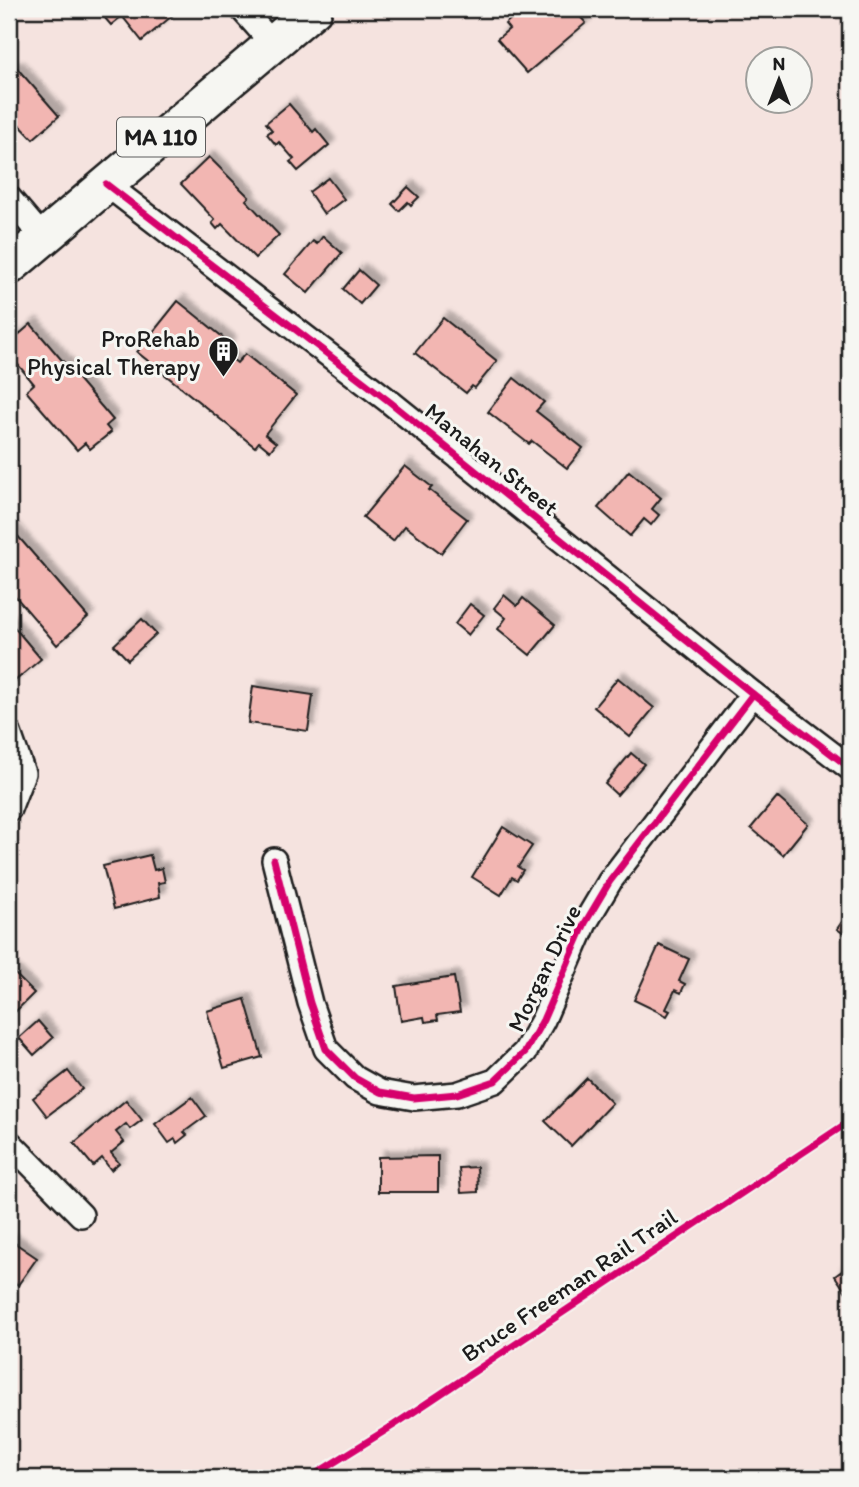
<svg xmlns="http://www.w3.org/2000/svg" width="859" height="1487" font-family="Itim,sans-serif">
  <style>
    .building { fill: #f2b6b2; stroke: #1c1c1c; stroke-width: 2; filter: url(#shadow) }
    .lines { fill: none; stroke-linecap: round; stroke-linejoin: round }
    .minor-casing { stroke: #1c1c1c; stroke-width: 28 }
    .primary-casing { stroke: #1c1c1c; stroke-width: 40 }
    .minor { stroke: #f6f6f2; stroke-width: 23 }
    .primary { stroke: #f6f6f2; stroke-width: 35 }
    .cycleway-casing { stroke: #f6f6f2; stroke-width: 11 }
    .cycleway { stroke: #d6006c; stroke-width: 7 }
    .labels { text-anchor: middle; dominant-baseline: central; stroke-width: 6; stroke-linejoin: round; paint-order: stroke }
    .shield { fill: #f6f6f2; stroke: #5d5d5c; stroke-width: 2 }
    .shield-label { font-size: 23px; font-weight: bold; fill: #1c1c1c }
    .poi-label { font-size: 24px; fill: #1c1c1c; stroke: #f6f6f2; text-anchor: end }
    .street-label { font-size: 24px; fill: #1c1c1c; stroke: #f6f6f2 }
  </style>
  <defs>
    <filter id="shadow"><feDropShadow dx="6" dy="-6" stdDeviation="2" flood-color="#0004"/></filter>
  </defs>
  <rect width="100%" height="100%" fill="#f5e3df"/>
  <filter id="ink" filterUnits="userSpaceOnUse"><feTurbulence type="fractalNoise" baseFrequency=".0143" numOctaves="2"/><feDisplacementMap in="SourceGraphic" scale="14" xChannelSelector="R" yChannelSelector="G"/><feConvolveMatrix kernelMatrix="1 2 1 2 8 2 1 2 1" color-interpolation-filters="sRGB"/></filter>
  <g filter="url(#ink)">
    <g class="building">
      <path d="M86,9H166L172,16L142,41L122,16L111,25L98,10L91,15Z"/>
      <path d="M522,9H573L586,23L527,73L497,39L509,29L505,24Z"/>
      <path d="M9,66L14,71L17,68L59,116L33,139L9,114Z"/>
      <path d="M289,104L313,132L316,129L329,145L298,171L290,162L294,159L279,142L276,145L267,134L272,130L266,123Z"/>
      <path d="M209,157L249,197L246,200L279,235L255,258L222,224L217,229L212,223L215,220L181,184Z"/>
      <path d="M328,178L344,199L324,214L309,192Z"/>
      <path d="M408,187L419,197L411,205L408,202L399,211L392,204Z"/>
      <path d="M323,236L342,253L308,293L285,274L313,241L317,244Z"/>
      <path d="M359,270L376,285L360,304L343,289Z"/>
      <path d="M178,301L230,343L223,352L237,363L245,354L296,395L265,434L276,443L270,451L259,442L255,447L137,352Z"/>
      <path d="M443,318L497,361L475,388L472,386L466,393L415,353Z"/>
      <path d="M31,324L113,420L106,426L111,432L90,449L85,443L77,450L26,391L34,384L9,354V343Z"/>
      <path d="M514,378L544,402L536,411L583,448L567,468L532,441L529,444L488,412Z"/>
      <path d="M405,466L432,487L429,490L467,519L441,553L405,526L393,541L363,517Z"/>
      <path d="M629,471L661,498L652,509L659,515L651,525L644,519L630,536L598,508Z"/>
      <path d="M9,526L88,617L57,645L9,589Z"/>
      <path d="M504,595L517,606L523,598L555,625L530,655L498,629L506,618L494,608Z"/>
      <path d="M470,604L484,615L468,635L455,624Z"/>
      <path d="M142,619L156,634L128,660L114,645Z"/>
      <path d="M9,621L41,659L9,686Z"/>
      <path d="M618,678L654,708L630,737L594,707Z"/>
      <path d="M253,686L313,695L308,731L248,723Z"/>
      <path d="M631,753L644,764L617,795L605,784Z"/>
      <path d="M777,797L808,824L783,855L751,828Z"/>
      <path d="M503,827L532,846L518,867L523,870L517,880L512,877L501,895L472,877Z"/>
      <path d="M150,855L154,870L162,868L165,882L158,883L160,897L114,909L103,866Z"/>
      <path d="M850,910V938L837,929Z"/>
      <path d="M659,945L689,959L679,981L685,984L681,993L675,990L666,1009L670,1011L667,1016L634,1000Z"/>
      <path d="M11,970L34,993L13,1014L9,1010Z"/>
      <path d="M454,977L460,1012L437,1015L438,1020L425,1022L424,1017L401,1021L396,986Z"/>
      <path d="M245,999L262,1057L224,1068L207,1011Z"/>
      <path d="M38,1021L53,1038L34,1055L19,1038Z"/>
      <path d="M68,1071L82,1089L47,1116L33,1098Z"/>
      <path d="M587,1078L612,1103L571,1146L545,1121Z"/>
      <path d="M192,1097L206,1116L184,1132L187,1135L177,1143L175,1139L169,1143L155,1124Z"/>
      <path d="M126,1100L142,1120L130,1129L126,1124L116,1132L124,1142L111,1153L119,1163L111,1170L102,1158L93,1166L74,1143Z"/>
      <path d="M438,1156V1192H378V1157Z"/>
      <path d="M477,1167L478,1192L461,1193L459,1168Z"/>
      <path d="M9,1239L37,1258L18,1285L9,1278Z"/>
      <path d="M850,1265V1298L835,1276Z"/>
    </g>
    <g class="lines">
      <defs>
        <g id="minor">
          <path d="M242,9L273,44"/>
          <path d="M106,184L390,402L753,694L850,768"/>
          <path d="M9,198L43,238"/>
          <path d="M9,733L23,773L9,809"/>
          <path d="M274,860L310,1003L326,1049L355,1078L380,1092L414,1098L457,1094L495,1081L525,1052L543,1020L585,923L610,881L753,694"/>
          <path d="M9,1142L81,1215"/>
        </g>
        <path id="primary" d="M9,267L314,9"/>
      </defs>
      <use href="#minor" class="minor-casing"/>
      <use href="#primary" class="primary-casing"/>
      <use href="#minor" class="minor"/>
      <use href="#primary" class="primary"/>
      <defs>
        <g id="cycleway">
          <path d="M106,184L390,402L753,694L850,768"/>
          <path d="M274,860L310,1003L326,1049L355,1078L380,1092L414,1098L457,1094L495,1081L525,1052L543,1020L585,923L610,881L753,694"/>
          <path d="M309,1478L394,1425L850,1121"/>
        </g>
      </defs>
      <use href="#cycleway" class="cycleway-casing"/>
      <use href="#cycleway" class="cycleway"/>
    </g>
  </g>
  <defs>
    <symbol id="building-pin" viewBox="-11 -11 22 30"><path d="M0 17L-7.5 6A9.5 9.5 0 1 1 7.5 6Z" fill="#1c1c1c" stroke="#f6f6f2"/><path d="M-4-6H4V6H1V3H-1V6H-4ZM-2.5-4.3h1.7v1.8h-1.7ZM.8-4.3h1.7v1.8H.8ZM-2.5-1h1.7V.8h-1.7ZM.8-1h1.7V.8H.8Z" fill="#fff"/></symbol>
  </defs>
  <g fill-rule="evenodd">
    <use href="#building-pin" x="206" y="334" width="35" height="47"/>
  </g>
  <g class="labels">
    <rect class="shield" x="117" y="117.5" width="88" height="39" rx="5"/>
    <g class="shield-label">
      <text x="161" y="137">MA 110</text>
    </g>
    <g class="poi-label">
      <text x="200" y="338">ProRehab<tspan x="200" dy="28">Physical Therapy</tspan></text>
    </g>
    <g class="street-label">
      <text transform="translate(492 459) rotate(39)">Manahan Street</text>
      <text transform="translate(544 968) rotate(-64)">Morgan Drive</text>
      <text transform="translate(569 1285) rotate(-34)">Bruce Freeman Rail Trail</text>
    </g>
  </g>
  <rect width="859" height="1487" fill="none" stroke="#f6f6f2" stroke-width="35"/>
  <rect x="18" y="18" width="824" height="1452" fill="none" stroke="#1c1c1c" stroke-width="2.5" filter="url(#ink)"/>
  <g transform="translate(779 80)"><circle r="33" fill="#f6f6f2" stroke="#9f9f9c" stroke-width="2"/>
  <path d="M0-5L12 26L0 18L-12 26Z" fill="#1c1c1c"/>
  <text y="-10" font-size="19" font-weight="bold" text-anchor="middle" fill="#1c1c1c">N</text>
  </g>
</svg>
